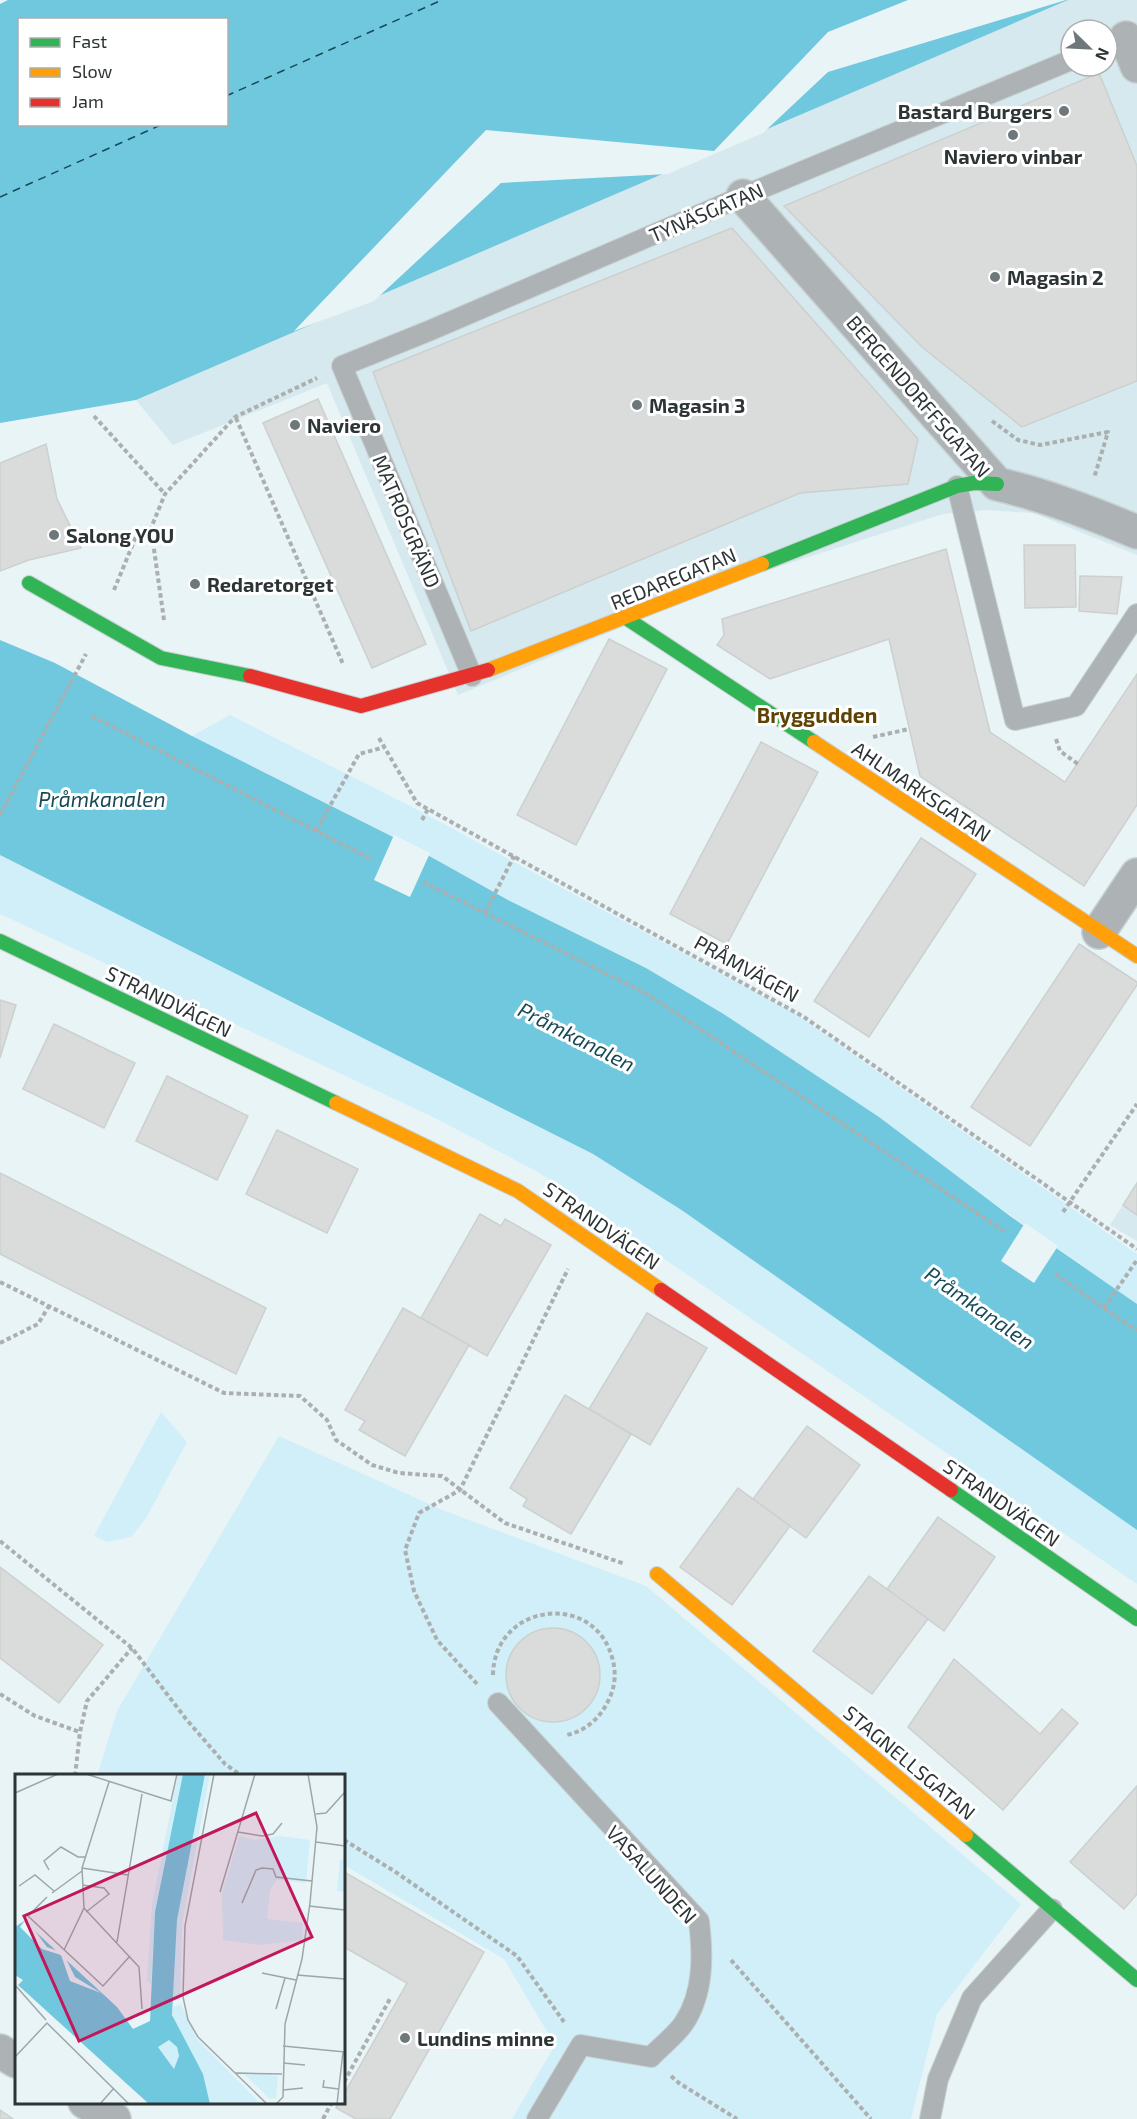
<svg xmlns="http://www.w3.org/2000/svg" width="1137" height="2119" font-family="'Exo 2',sans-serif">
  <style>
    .built { fill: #d5e9ef; fill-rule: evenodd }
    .green { fill: #d1eff8 }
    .water { fill: #70c8de; fill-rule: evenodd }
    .pier { fill: #e9f4f7 }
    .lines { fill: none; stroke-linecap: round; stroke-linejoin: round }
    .ferry { stroke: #174a57; stroke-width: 1.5; stroke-dasharray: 8 6; stroke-linecap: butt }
    .building { fill: #d9dcda; stroke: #ccd0ce; stroke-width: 1.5 }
    .lane-casing { stroke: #c8d1d3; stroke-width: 22 }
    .street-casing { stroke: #c8d1d3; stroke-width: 36 }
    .fast-casing { stroke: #c8d1d3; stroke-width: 16 }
    .slow-casing { stroke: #c8d1d3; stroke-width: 16 }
    .jam-casing { stroke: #c8d1d3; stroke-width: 16 }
    .path { stroke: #abafb0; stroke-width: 4; stroke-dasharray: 4.5 3; stroke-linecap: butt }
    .lane { stroke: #adb3b4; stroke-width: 20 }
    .street { stroke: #adb3b4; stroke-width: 33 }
    .fast { stroke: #30b455; stroke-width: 14 }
    .slow { stroke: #ff9f0a; stroke-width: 14 }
    .jam { stroke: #e5322d; stroke-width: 14 }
    .poi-dot { fill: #6e777a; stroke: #fff; stroke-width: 2 }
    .labels { text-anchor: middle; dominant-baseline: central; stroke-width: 6; stroke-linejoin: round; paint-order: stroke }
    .poi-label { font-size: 20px; font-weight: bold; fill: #2c3436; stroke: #fff; text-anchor: start }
    .street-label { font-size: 20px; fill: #2c3436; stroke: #fff }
    .neighbourhood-label { font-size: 21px; font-weight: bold; fill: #5d4204; stroke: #fff }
    .water-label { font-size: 21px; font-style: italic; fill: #174a57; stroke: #fff }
    .inset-river { fill: none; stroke: #70c8de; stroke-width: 3 }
    .inset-road { fill: none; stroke: #9da7aa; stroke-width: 1.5 }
    .view { fill: #c2185b; fill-opacity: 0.15; stroke: #c2185b; stroke-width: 3 }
    .inset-edge { fill: none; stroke: #2c3436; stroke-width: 3 }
  </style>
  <rect width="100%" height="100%" fill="#e9f4f7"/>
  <g class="built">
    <path d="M1068,0H1137V555L1033,513L987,510L943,514L731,582L458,695L327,383L173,445L136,400ZM1071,30H1107V66H1071Z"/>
    <path d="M1137,1183V1241L1110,1225Z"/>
  </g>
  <g class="green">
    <path d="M230,715L416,809L796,1014L1137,1254V1304L722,1013L646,968L508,900L415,848L192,736Z"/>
    <path d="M0,855L593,1154L683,1211L1137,1530V1584L538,1172L433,1117L0,914Z"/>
    <path d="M161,1412L187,1442L146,1518L131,1537L107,1542L94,1536Z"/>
    <path d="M279,1436L445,1511L646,1586L1021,1904L937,2014L911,2119H512L555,2045L504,1959L344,1865V1776H97L117,1711Z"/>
  </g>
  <g class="water">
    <path d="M8,0H1068L136,400L0,423V4ZM20,20H226V124H20Z"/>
    <path d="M0,640L55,663L192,736L415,848L508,900L646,968L722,1013L879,1117L1010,1216L1137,1304V1530L683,1211L593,1154L0,855Z"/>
  </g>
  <g class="pier">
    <path d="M908,0H1066L828,72L763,133L668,174L501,183L374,301L294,331L486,130L714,151L828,32Z"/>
    <path d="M394,835L430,853L410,897L374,880Z"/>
    <path d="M1025,1223L1058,1246L1034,1283L1001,1261Z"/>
  </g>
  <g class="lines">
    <g class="ferry">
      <path d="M226,96L442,0"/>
      <path d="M0,197L163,124"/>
    </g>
  </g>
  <g class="building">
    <path d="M1099,73L1137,166V381L1022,427L922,347L784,206Z"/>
    <path d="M732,228L918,439L908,484L800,493L471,631L373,372Z"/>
    <path d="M318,399L426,644L372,668L263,423Z"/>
    <path d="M46,444L57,499L81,548L29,560L0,571V463Z"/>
    <path d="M1024,545H1075L1076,607L1025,608Z"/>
    <path d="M946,549L990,732L1065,782L1137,674V805L1084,886L920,776L889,639L770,679L717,645L724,635L722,619Z"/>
    <path d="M1080,576L1122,577L1117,614L1079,611Z"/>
    <path d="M609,639L667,669L576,845L517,815Z"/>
    <path d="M761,742L818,772L727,944L670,914Z"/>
    <path d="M921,838L976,874L869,1037L814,1001Z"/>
    <path d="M1079,944L1137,982V985L1030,1146L971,1107Z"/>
    <path d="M0,1000L16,1005L0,1058Z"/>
    <path d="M54,1024L135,1063L104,1128L23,1089Z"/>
    <path d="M167,1076L248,1116L217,1180L136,1141Z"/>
    <path d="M277,1130L358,1169L327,1233L246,1194Z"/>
    <path d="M0,1173L266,1308L236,1374L0,1254Z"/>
    <path d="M1137,1183V1215L1123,1205Z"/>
    <path d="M480,1214L501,1226L505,1219L551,1245L487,1356L421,1318Z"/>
    <path d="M403,1308L469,1345L405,1456L359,1430L365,1421L345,1410Z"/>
    <path d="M647,1313L707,1348L650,1445L589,1409Z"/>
    <path d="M565,1395L631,1434L571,1534L523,1506L527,1499L510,1488Z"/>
    <path d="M807,1426L860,1465L806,1538L753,1499Z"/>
    <path d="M738,1488L790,1526L732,1605L680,1567Z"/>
    <path d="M938,1517L995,1557L944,1631L887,1589Z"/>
    <path d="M0,1567L103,1645L59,1703L0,1658Z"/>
    <path d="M869,1576L928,1619L872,1694L813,1651Z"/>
    <circle cx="553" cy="1675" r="47"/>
    <path d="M954,1659L1040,1734L1062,1709L1078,1723L1003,1810L908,1727Z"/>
    <path d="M1137,1786V1894L1124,1909L1070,1862Z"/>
    <path d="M344,1872L484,1952L390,2119H356L336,2108L339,2102H344V2094L407,1983L344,1947Z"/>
    <path d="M0,2110L13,2119H0Z"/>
  </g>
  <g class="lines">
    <defs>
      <g id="lane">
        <path d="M957,486L1015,720L1076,706L1137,614"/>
        <path d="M472,676L342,366L431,330L743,196L1071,60"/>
        <path d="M498,1703L699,1921C703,1955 704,1993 684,2023C676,2035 661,2046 651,2057L581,2045L537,2119"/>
        <path d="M930,2119L938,2079L972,1998L1052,1909"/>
      </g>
      <g id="street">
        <path d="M1126,38L1137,66"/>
        <path d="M743,196L997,484C1045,495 1091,513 1137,532"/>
        <path d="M1099,932L1137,875"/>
        <path d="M0,2051L16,2061"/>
        <path d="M85,2102L114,2119"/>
      </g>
      <g id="fast">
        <path d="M762,564L957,486L974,483L997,484"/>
        <path d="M29,583L161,658L250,676"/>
        <path d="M626,618L814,742"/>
        <path d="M0,941L336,1103"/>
        <path d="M951,1490L1137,1619"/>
        <path d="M966,1835L1137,1980"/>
      </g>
      <g id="slow">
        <path d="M488,670L762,564"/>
        <path d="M814,742L1137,956"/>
        <path d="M336,1103L518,1191L661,1290"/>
        <path d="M657,1574L966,1835"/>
      </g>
      <g id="jam">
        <path d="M250,676L361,706L488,670"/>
        <path d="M661,1290L951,1490"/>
      </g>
    </defs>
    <use href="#lane" class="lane-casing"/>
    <use href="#street" class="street-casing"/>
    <use href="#fast" class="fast-casing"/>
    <use href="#slow" class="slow-casing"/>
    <use href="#jam" class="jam-casing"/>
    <g class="path">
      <path d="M94,416L165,494"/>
      <path d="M236,418L343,664"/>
      <path d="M992,421L1018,440L1040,445L1108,432L1094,478"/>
      <path d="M114,590L137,534L151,528"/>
      <path d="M164,620L151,528L165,494L235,417L317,378"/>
      <path d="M92,716L373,860"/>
      <path d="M873,737L909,729"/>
      <path d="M379,738L417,803L804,1017L1137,1249"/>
      <path d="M1056,739L1060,751L1078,764"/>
      <path d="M0,815L86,654"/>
      <path d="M422,820L428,809"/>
      <path d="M316,831L359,754L385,747"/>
      <path d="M423,882L647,994L1004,1231"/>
      <path d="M485,913L514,856"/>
      <path d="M1063,1212L1137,1104"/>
      <path d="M1055,1274L1137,1331"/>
      <path d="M0,1282L224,1393L300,1396L327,1420L336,1440L372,1465L399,1473L442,1476L505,1523L625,1564"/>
      <path d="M1104,1308L1137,1260"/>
      <path d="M0,1343L38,1324L49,1306"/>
      <path d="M0,1541L132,1648L186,1719L225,1764L242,1776"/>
      <path d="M493,1675C494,1602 597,1590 613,1661C616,1673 615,1686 610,1697C602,1716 588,1730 567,1735"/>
      <path d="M477,1684L437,1640L414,1591L405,1550L419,1513L460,1490L568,1269"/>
      <path d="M0,1694L35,1716L80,1732"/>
      <path d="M75,1776L80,1732L87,1701L132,1648"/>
      <path d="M344,1840L394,1871L517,1956L564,2022"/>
      <path d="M731,1960L871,2119"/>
      <path d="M671,2076L679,2083L737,2119"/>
      <path d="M344,2082L391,1997"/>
      <path d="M323,2119L332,2102"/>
    </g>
    <use href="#lane" class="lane"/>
    <use href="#street" class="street"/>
    <use href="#fast" class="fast"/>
    <use href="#slow" class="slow"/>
    <use href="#jam" class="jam"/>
  </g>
  <g class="poi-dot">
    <circle cx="1064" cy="111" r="6"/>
    <circle cx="1013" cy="135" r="6"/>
    <circle cx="995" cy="277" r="6"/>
    <circle cx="637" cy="405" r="6"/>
    <circle cx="295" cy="425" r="6"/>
    <circle cx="54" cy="535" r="6"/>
    <circle cx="195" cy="584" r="6"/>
    <circle cx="405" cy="2038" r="6"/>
  </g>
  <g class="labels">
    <g class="poi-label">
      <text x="1052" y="111" text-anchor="end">Bastard Burgers</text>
      <text x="1013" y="156" text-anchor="middle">Naviero vinbar</text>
      <text x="1007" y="277">Magasin 2</text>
      <text x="649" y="405">Magasin 3</text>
      <text x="307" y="425">Naviero</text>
      <text x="66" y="535">Salong YOU</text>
      <text x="207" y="584">Redaretorget</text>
      <text x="417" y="2038">Lundins minne</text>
    </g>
    <g class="street-label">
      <text transform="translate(706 212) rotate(-23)">TYNÄSGATAN</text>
      <text transform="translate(919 396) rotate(49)">BERGENDORFFSGATAN</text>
      <text transform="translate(407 521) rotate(67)">MATROSGRÄND</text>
      <text transform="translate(673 578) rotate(-22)">REDAREGATAN</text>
      <text transform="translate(922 791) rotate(34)">AHLMARKSGATAN</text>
      <text transform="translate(747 968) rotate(29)">PRÅMVÄGEN</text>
      <text transform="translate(169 1001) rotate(26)">STRANDVÄGEN</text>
      <text transform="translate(602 1225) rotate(35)">STRANDVÄGEN</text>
      <text transform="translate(1002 1502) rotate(35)">STRANDVÄGEN</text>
      <text transform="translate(910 1762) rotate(40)">STAGNELLSGATAN</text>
      <text transform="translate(652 1874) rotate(48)">VASALUNDEN</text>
    </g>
    <g class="neighbourhood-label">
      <text x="817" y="714">Bryggudden</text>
    </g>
    <g class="water-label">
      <text x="102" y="798">Pråmkanalen</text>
      <text transform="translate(577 1036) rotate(27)">Pråmkanalen</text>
      <text transform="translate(980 1307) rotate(35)">Pråmkanalen</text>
    </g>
  </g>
  <g transform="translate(15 1774)">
    <rect width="330" height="330" fill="#e9f4f7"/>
    <path d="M163,0H168L140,138L136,210L132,207L137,130ZM190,0H195L167,151L165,226H158L162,146ZM224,62L240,66L265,62L295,66L291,109L262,106L255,116L252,145L288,149L287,166L246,171L208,166L207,119ZM325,85L330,86V118L322,117ZM166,230L182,265L246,330H195L188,300L158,244V233ZM154,266L162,273L164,282L159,295L143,272ZM228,299L263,302L261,324L255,325Z" fill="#d1eff8"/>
    <path d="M168,0H190L162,146L157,241L188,300L195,330H134L3,211L8,206L0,201V153L9,147L102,233L118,255L135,247L140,138ZM154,266L162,273L164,282L159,295L143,273Z" fill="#70c8de" fill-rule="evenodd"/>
    <path d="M11,145L32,173L48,179L60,203L86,219L55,207L46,181L27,175L5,153Z" fill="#e9f4f7"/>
    <path class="inset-river" d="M0,194H10L31,208L137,304L159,330"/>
    <path class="inset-road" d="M71,0L156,27L162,0M199,0L170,152L168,223L173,246L183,263L252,330M0,19L43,0M301,40L311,39L330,18M223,58L247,62L258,60L267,49M301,68L330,72M67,94L113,101M34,96L29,87L46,73L63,83H70M67,111L89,114L94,120L71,138M4,112L20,101L39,117M205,118L240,0M37,119L67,97M32,123L13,142L88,212L115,182M227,129L241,96L247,94L258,95L261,103L297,107M294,132L330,136M69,134L124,193L127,235M102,168L127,20M49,176L69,134L67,94L94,8M247,199L281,206M282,201L330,205M0,211L31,246M261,235L270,204M268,272L330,278M0,283L32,249L114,330M268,289L290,291M221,299L267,300M309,306L308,313L324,315M268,316L288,314M85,330L99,314M261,330L268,323L270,250L287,185L295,129L302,53L293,0M322,330L328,278"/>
    <path class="view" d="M241,39L297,163L64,267L9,142Z"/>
    <rect width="330" height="330" class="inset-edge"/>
  </g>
  <rect x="18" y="18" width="210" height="108" fill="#ffffff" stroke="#abaeaf" stroke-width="1.5"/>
  <rect x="30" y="38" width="30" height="9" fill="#30b455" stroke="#abaeaf" stroke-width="1.5"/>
  <text x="72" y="48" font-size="18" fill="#2c3436">Fast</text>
  <rect x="30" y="68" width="30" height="9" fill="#ff9f0a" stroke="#abaeaf" stroke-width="1.5"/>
  <text x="72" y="78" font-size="18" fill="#2c3436">Slow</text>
  <rect x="30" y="98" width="30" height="9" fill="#e5322d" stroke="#abaeaf" stroke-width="1.5"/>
  <text x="72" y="108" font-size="18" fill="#2c3436">Jam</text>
  <g transform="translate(1089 48) rotate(114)"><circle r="28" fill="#ffffff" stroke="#abaeaf" stroke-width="1.5"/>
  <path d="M0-4.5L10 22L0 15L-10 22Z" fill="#6e777a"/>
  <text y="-9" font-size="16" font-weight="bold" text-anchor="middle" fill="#2c3436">N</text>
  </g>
</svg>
